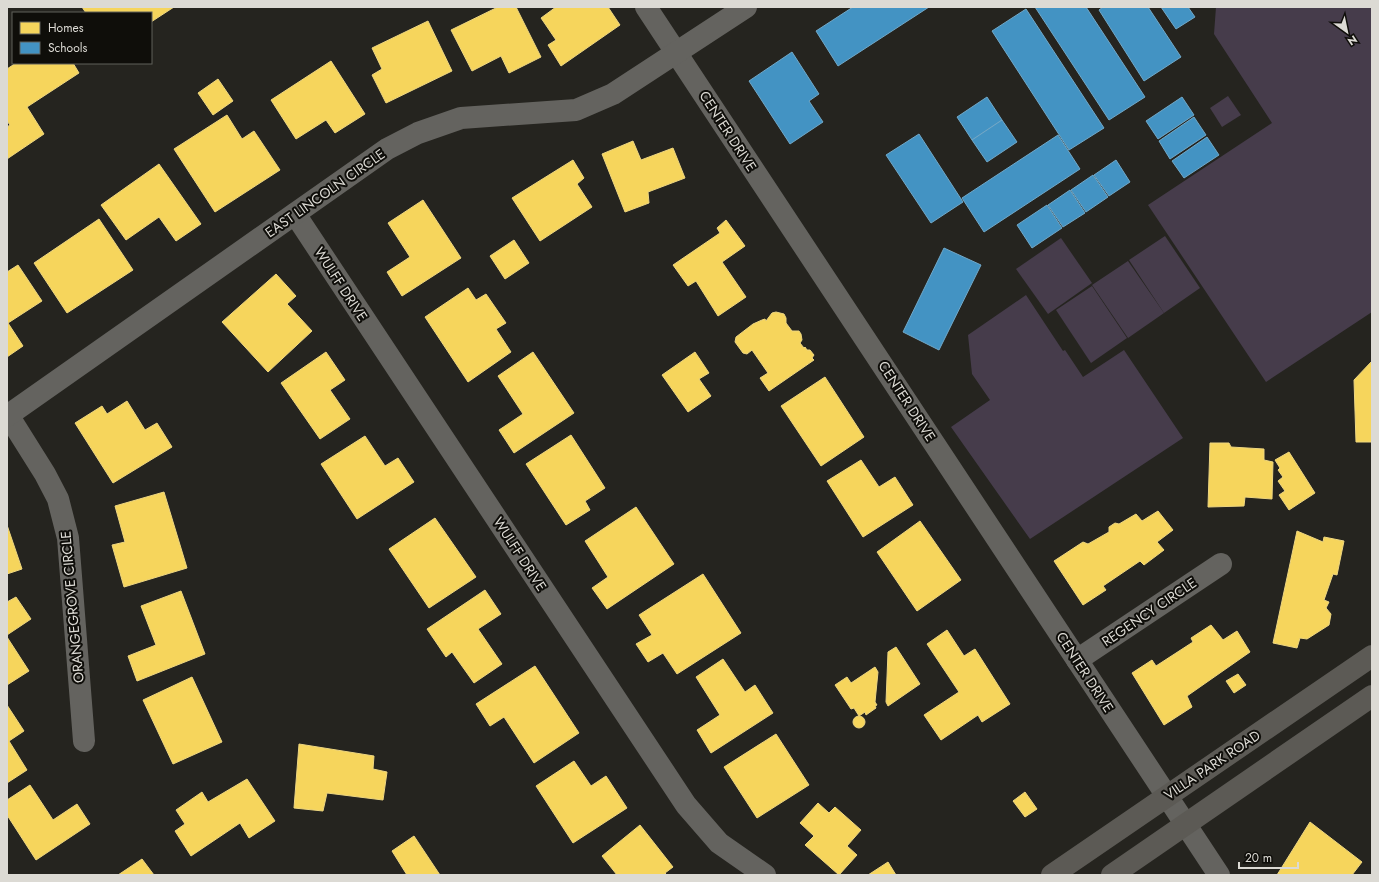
<svg xmlns="http://www.w3.org/2000/svg" width="1379" height="882" font-family="Jost,sans-serif">
  <style>
    .green { fill: #463c4b }
    .homes { fill: #f6d55c; stroke: #eed680 }
    .schools { fill: #4393c3; stroke: #71a8c8 }
    .lines { fill: none; stroke-linecap: round; stroke-linejoin: round }
    .minor { stroke: #64635f; stroke-width: 22 }
    .major { stroke: #5c5a55; stroke-width: 22 }
    .labels { text-anchor: middle; dominant-baseline: central; stroke-width: 4; stroke-linejoin: round; paint-order: stroke }
    .street-label { font-size: 14px; fill: #dcdad4; stroke: #0f0e0a }
  </style>
  <rect width="100%" height="100%" fill="#25241f"/>
  <g class="green">
    <path d="M1216,7H1372V312L1266,382L1148,205L1272,123L1214,34Z"/>
    <path d="M1228,96L1241,115L1222,127L1210,108Z"/>
    <path d="M1165,236L1200,288L1164,313L1129,260Z"/>
    <path d="M1061,238L1092,283L1048,314L1016,269Z"/>
    <path d="M1128,261L1164,313L1128,338L1092,285Z"/>
    <path d="M1092,286L1127,338L1091,363L1056,310Z"/>
    <path d="M1026,295L1063,351L1065,350L1083,377L1124,350L1183,438L1030,539L951,427L990,400L972,374L968,335Z"/>
  </g>
  <g class="homes">
    <path d="M82,7H174L151,22V13H86Z"/>
    <path d="M498,7H516L541,57L509,73L501,56L472,71L451,30Z"/>
    <path d="M556,7H608L620,25L561,66L548,45L556,40L541,18Z"/>
    <path d="M428,21L452,71L386,103L372,75L382,69L372,48Z"/>
    <path d="M331,61L365,114L335,133L326,120L296,139L271,100Z"/>
    <path d="M16,63H73L79,73L27,107L44,134L7,159V127L10,125L7,121V69Z"/>
    <path d="M218,79L233,101L213,115L198,93Z"/>
    <path d="M227,115L242,139L254,131L280,170L215,212L174,149Z"/>
    <path d="M633,141L641,160L673,148L685,178L648,192L649,203L625,212L602,154Z"/>
    <path d="M573,160L584,178L577,184L592,207L540,241L512,198Z"/>
    <path d="M159,164L201,224L176,241L159,217L126,240L101,205Z"/>
    <path d="M423,200L461,258L402,296L387,272L410,257L388,223Z"/>
    <path d="M99,219L133,270L67,313L34,263Z"/>
    <path d="M726,220L745,246L722,262L746,297L718,316L696,281L688,286L673,265L720,233L717,228Z"/>
    <path d="M514,240L529,263L505,279L490,256Z"/>
    <path d="M18,265L42,301L8,323L23,346L7,357V272Z"/>
    <path d="M276,274L296,296L287,304L312,331L268,372L222,322Z"/>
    <path d="M468,288L476,300L486,294L506,323L496,329L511,352L468,382L425,317Z"/>
    <path d="M776,312L784,314L786,318V323L792,331H799L801,334L802,340L800,343L804,348L805,347L807,350H810L814,355L812,358L814,360L769,391L760,378L768,373L752,350L747,354L743,353L735,342L736,337L753,324L762,320L765,319L766,321L772,313Z"/>
    <path d="M326,352L345,380L330,390L350,419L320,439L281,383Z"/>
    <path d="M533,352L574,413L514,453L499,430L523,414L498,376Z"/>
    <path d="M695,352L709,373L699,379L711,396L688,412L662,375Z"/>
    <path d="M1372,361V442H1356L1354,380Z"/>
    <path d="M825,377L864,437L821,466L781,406Z"/>
    <path d="M127,401L145,430L157,423L172,447L113,483L75,423L102,406L107,414Z"/>
    <path d="M571,435L605,488L585,501L590,510L566,525L526,464Z"/>
    <path d="M365,436L385,466L398,458L414,482L357,519L321,464Z"/>
    <path d="M1210,443H1229L1231,447L1264,449V460L1273,462L1272,499L1245,497L1244,506L1208,507Z"/>
    <path d="M1289,452L1315,493L1289,510L1279,495L1285,491L1278,481L1283,477L1278,470L1280,468L1275,460Z"/>
    <path d="M861,460L879,487L895,477L913,505L863,537L827,481Z"/>
    <path d="M164,492L187,568L124,587L112,545L125,542L115,506Z"/>
    <path d="M636,507L674,564L607,609L592,588L608,577L585,541Z"/>
    <path d="M1158,511L1173,530L1157,542L1164,550L1144,565L1140,561L1103,586L1106,590L1083,605L1054,561L1083,542L1088,544L1109,532V527L1115,523L1119,524L1136,514L1142,521Z"/>
    <path d="M435,518L476,577L429,608L389,549Z"/>
    <path d="M920,521L961,580L917,611L877,552Z"/>
    <path d="M7,525L22,569L7,574Z"/>
    <path d="M1297,531L1323,542L1324,537L1344,541L1337,575L1333,574L1324,600L1329,602L1326,608L1331,614L1329,625L1307,639L1300,638L1297,648L1273,643Z"/>
    <path d="M703,574L741,633L677,674L663,653L648,662L636,644L652,635L639,615Z"/>
    <path d="M485,590L501,614L478,629L502,664L474,683L452,652L446,657L427,629Z"/>
    <path d="M181,591L205,654L137,681L128,656L156,645L141,606Z"/>
    <path d="M16,597L31,619L7,635V602Z"/>
    <path d="M1211,625L1223,640L1237,631L1250,652L1187,696L1192,707L1164,725L1132,673L1152,660L1156,666L1193,642L1191,638Z"/>
    <path d="M947,630L964,656L975,649L1010,704L982,722L978,715L941,740L924,715L959,692L927,644Z"/>
    <path d="M7,637L29,671L7,685Z"/>
    <path d="M896,647L920,684L888,706L886,702L888,652Z"/>
    <path d="M723,659L745,692L755,685L773,713L711,753L697,730L720,715L696,677Z"/>
    <path d="M535,666L579,733L534,763L504,717L490,726L476,704Z"/>
    <path d="M875,667L878,672L875,702L877,705L875,706L876,708L866,715L865,712L859,716L854,708L851,709L835,685L847,677L851,683Z"/>
    <path d="M1238,674L1246,685L1234,693L1226,681Z"/>
    <path d="M192,677L222,742L173,764L143,700Z"/>
    <path d="M7,705L24,731L9,741L27,770L7,783Z"/>
    <circle cx="859" cy="722" r="6"/>
    <path d="M776,734L809,785L757,818L724,767Z"/>
    <path d="M299,744L374,756L373,769L387,772L383,800L327,793L323,811L294,808Z"/>
    <path d="M574,761L591,786L606,776L627,808L573,843L536,786Z"/>
    <path d="M247,779L275,821L249,838L240,823L191,856L175,831L185,824L176,810L202,792L208,802Z"/>
    <path d="M30,785L53,820L77,804L90,824L36,860L7,815V800Z"/>
    <path d="M1025,792L1037,809L1025,817L1013,801Z"/>
    <path d="M818,803L829,813L835,807L861,830L847,846L857,855L839,875L805,845L814,836L800,823Z"/>
    <path d="M1310,822L1362,862L1352,875H1277Z"/>
    <path d="M640,825L673,867L665,873L667,875H617L602,856Z"/>
    <path d="M414,836L440,875H407L392,851Z"/>
    <path d="M142,859L154,875H118Z"/>
    <path d="M888,862L896,875H868Z"/>
  </g>
  <g class="schools">
    <path d="M853,7H929L838,66L816,31Z"/>
    <path d="M1035,7H1086L1145,97L1109,120Z"/>
    <path d="M1103,7H1148L1181,57L1144,81L1099,10Z"/>
    <path d="M1161,7H1188L1195,17L1176,29Z"/>
    <path d="M1026,9L1104,128L1069,150L992,31Z"/>
    <path d="M792,52L819,94L809,101L823,122L790,144L749,81Z"/>
    <path d="M987,97L1002,120L972,140L957,117Z"/>
    <path d="M1182,97L1194,115L1158,139L1146,121Z"/>
    <path d="M1194,117L1206,135L1170,159L1159,141Z"/>
    <path d="M1002,120L1017,142L987,162L972,140Z"/>
    <path d="M919,134L963,202L931,223L886,155Z"/>
    <path d="M1058,135L1080,169L984,232L962,198Z"/>
    <path d="M1207,137L1219,155L1184,178L1172,161Z"/>
    <path d="M1116,160L1130,182L1109,196L1094,175Z"/>
    <path d="M1093,175L1108,197L1086,212L1071,190Z"/>
    <path d="M1070,190L1085,213L1063,227L1048,205Z"/>
    <path d="M1047,205L1062,228L1032,248L1017,225Z"/>
    <path d="M944,248L981,265L939,350L903,332Z"/>
  </g>
  <g class="lines">
    <g class="minor">
      <path d="M646,7L1219,875"/>
      <path d="M295,214L686,805L719,843L765,875"/>
      <path d="M8,415L45,474L58,499L68,538L84,741"/>
      <path d="M7,416L387,149L418,133L461,118L576,110L613,94L746,7"/>
      <path d="M1077,660L1221,564"/>
    </g>
    <g class="major">
      <path d="M1052,875L1372,656"/>
      <path d="M1112,875L1372,696"/>
    </g>
  </g>
  <g class="labels">
    <g class="street-label">
      <text transform="translate(728 131) rotate(57)">CENTER DRIVE</text>
      <text transform="translate(325 193) rotate(-35)">EAST LINCOLN CIRCLE</text>
      <text transform="translate(341 284) rotate(57)">WULFF DRIVE</text>
      <text transform="translate(907 401) rotate(57)">CENTER DRIVE</text>
      <text transform="translate(520 554) rotate(57)">WULFF DRIVE</text>
      <text transform="translate(72 607) rotate(-95)">ORANGEGROVE CIRCLE</text>
      <text transform="translate(1149 612) rotate(-34)">REGENCY CIRCLE</text>
      <text transform="translate(1085 672) rotate(57)">CENTER DRIVE</text>
      <text transform="translate(1212 765) rotate(-34)">VILLA PARK ROAD</text>
    </g>
  </g>
  <rect width="1379" height="882" fill="none" stroke="#dcdad4" stroke-width="16"/>
  <rect x="12" y="12" width="140" height="52" fill="#0f0e0a" stroke="#61605b"/>
  <rect x="20" y="22" width="20" height="12" fill="#f6d55c" stroke="#61605b"/>
  <text x="48" y="32" font-size="12" fill="#dcdad4">Homes</text>
  <rect x="20" y="42" width="20" height="12" fill="#4393c3" stroke="#61605b"/>
  <text x="48" y="52" font-size="12" fill="#dcdad4">Schools</text>
  <g transform="translate(1347 32) rotate(147)" stroke="#0f0e0a" stroke-width="3" paint-order="stroke">
  <path d="M0-3L7 15L0 10L-7 15Z" fill="#dcdad4"/>
  <text y="-6" font-size="11" font-weight="bold" text-anchor="middle" fill="#dcdad4">N</text>
  </g>
  <path d="M1239 862v6h59v-6" fill="none" stroke="#dcdad4" stroke-width="2"/>
  <text x="1245" y="862" font-size="12" fill="#dcdad4" stroke="#0f0e0a" stroke-width="3" paint-order="stroke">20 m</text>
</svg>
